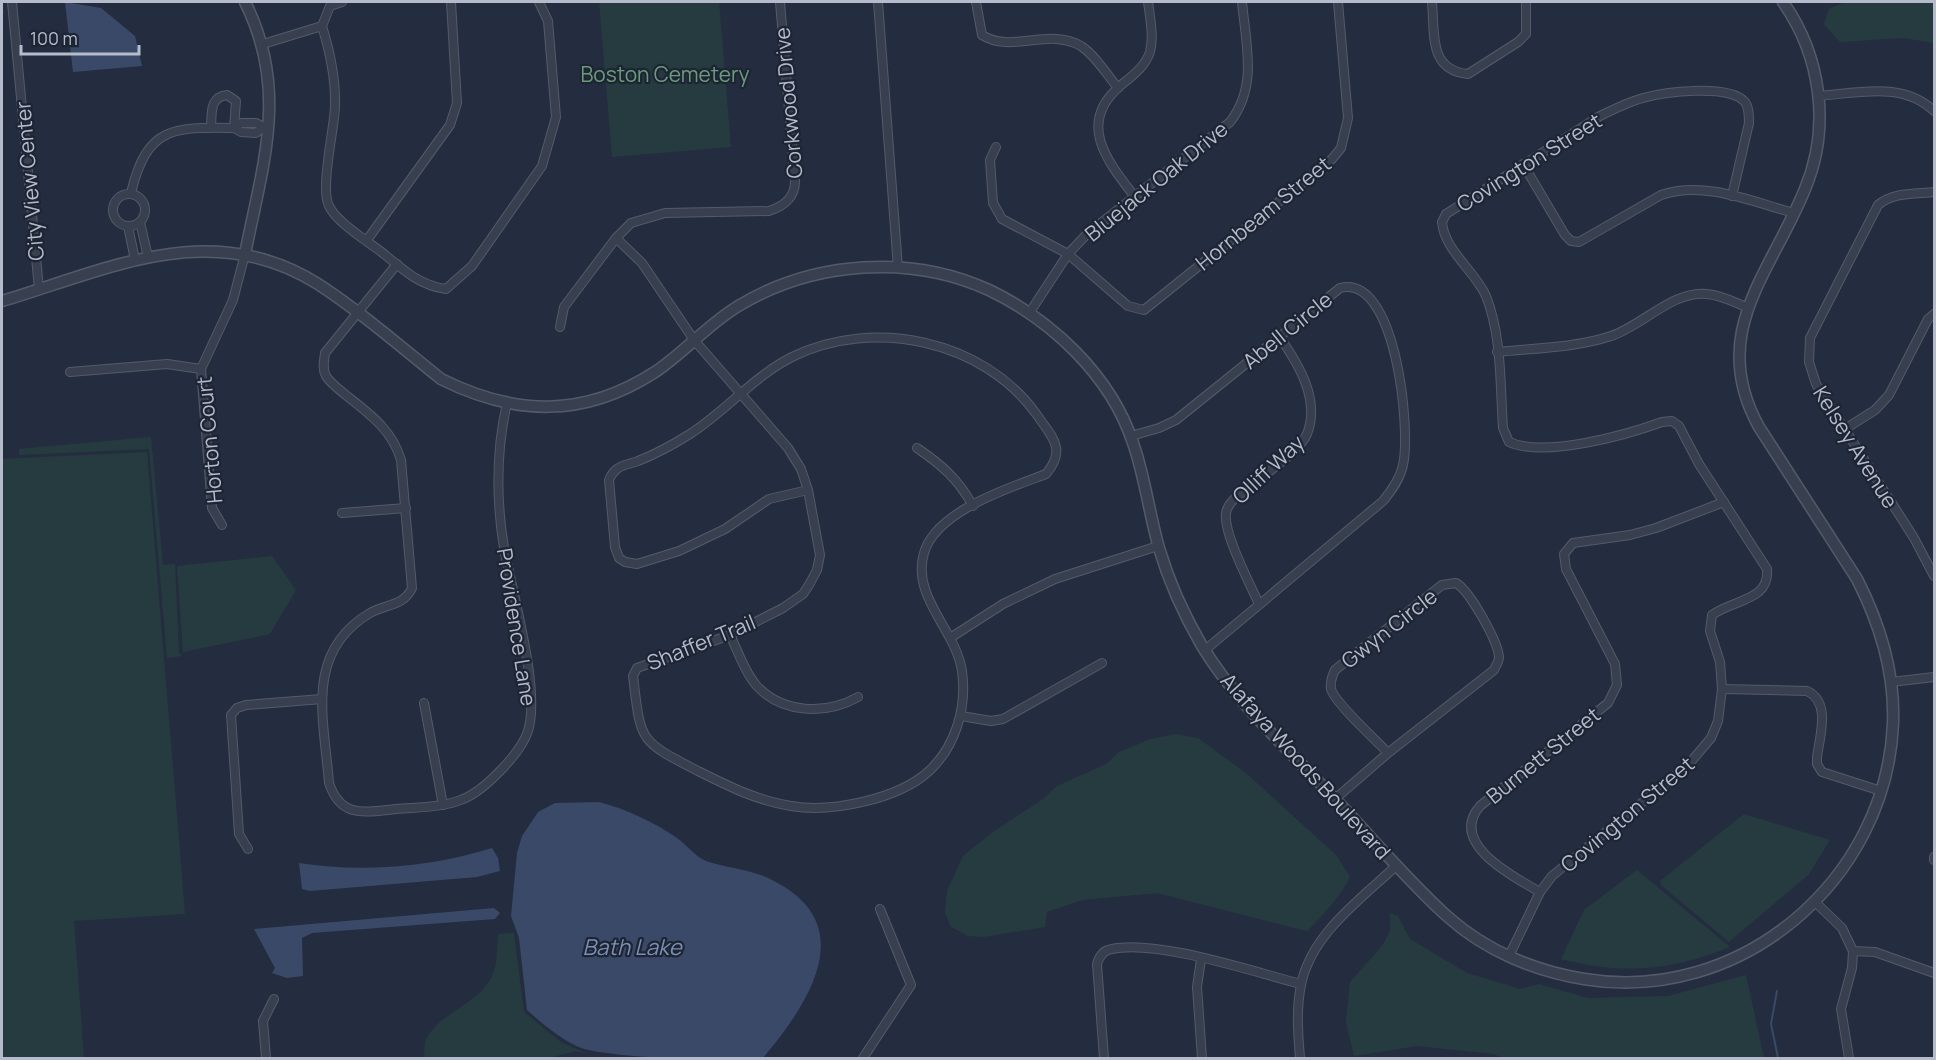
<svg xmlns="http://www.w3.org/2000/svg" width="1936" height="1060" font-family="Manrope,sans-serif">
  <style>
    .green { fill: #263b40 }
    .water { fill: #3a4968 }
    .lines { fill: none; stroke-linecap: round; stroke-linejoin: round }
    .stream { stroke: #3a4968; stroke-width: 2 }
    .minor-casing { stroke: #535b6a; stroke-width: 10 }
    .tertiary-casing { stroke: #535b6a; stroke-width: 13 }
    .minor { stroke: #38404f; stroke-width: 8 }
    .tertiary { stroke: #38404f; stroke-width: 10 }
    .labels { text-anchor: middle; dominant-baseline: central; stroke-width: 4.5; stroke-linejoin: round; paint-order: stroke }
    .park-label { font-size: 21px; fill: #6c9b7b; stroke: #1d2534 }
    .street-label { font-size: 21px; fill: #b5bbca; stroke: #1d2534 }
    .water-label { font-size: 22px; font-style: italic; fill: #7c8eb2; stroke: #1d2534 }
  </style>
  <rect width="100%" height="100%" fill="#242d3f"/>
  <g class="green">
    <path d="M599,2H719L731,147L612,157Z"/>
    <path d="M1845,2H1934V43L1903,38L1840,42L1824,24L1829,9Z"/>
    <path d="M151,437L163,565L175,564L179,652L182,656L167,658L149,449L19,455V449Z"/>
    <path d="M147,452L185,914L74,921L84,1058H2V459Z"/>
    <path d="M272,556L296,590L270,634L183,652L177,566Z"/>
    <path d="M1176,734L1198,738L1247,774L1337,856L1350,877C1340,897 1323,915 1307,931L1157,893L1082,900L1047,912L1045,927L983,937L968,936L951,927L945,913L947,891L963,856L990,834L1043,799L1057,786L1106,764L1119,752L1151,739Z"/>
    <path d="M1744,814L1830,840L1809,874L1729,942L1661,885L1660,881Z"/>
    <path d="M1637,870L1730,947C1670,971 1623,975 1561,959L1584,910Z"/>
    <path d="M1390,913L1398,916L1410,939L1467,973L1520,989L1539,984L1588,998L1668,996L1746,975L1764,1058H1503L1494,1054L1417,1046L1354,1056L1346,1022L1350,982L1382,946L1390,931Z"/>
    <path d="M514,933L524,1012L561,1042L588,1054L575,1051L549,1058H425C417,1020 471,1011 490,980C498,967 497,949 498,934Z"/>
  </g>
  <g class="water">
    <path d="M65,2L101,8L135,36L142,66L73,72Z"/>
    <path d="M599,802C626,809 654,822 677,838C687,845 694,856 706,861C726,868 749,869 768,878C863,922 810,1002 763,1058C710,1059 633,1060 584,1049C562,1041 544,1025 527,1010L519,938L511,916L517,853L522,836L538,812L555,803Z"/>
    <path d="M492,848L498,858L500,871L477,877L310,891L302,889L299,863C361,873 432,867 492,848Z"/>
    <path d="M494,908L500,913L495,919L312,933L302,938L303,976L287,978L272,973L275,968L254,929Z"/>
  </g>
  <g class="lines">
    <path class="stream" d="M1777,991L1771,1024L1778,1058"/>
    <defs>
      <g id="minor">
        <path d="M12,2L39,289"/>
        <path d="M342,2L330,6L322,26C330,52 336,80 335,107C334,130 320,189 329,206C337,223 369,242 384,254C403,270 421,286 446,289L472,266L542,166L556,117L548,21L539,2"/>
        <path d="M878,2L898,268"/>
        <path d="M976,2L982,35C1011,54 1049,27 1081,46C1096,56 1107,75 1118,88"/>
        <path d="M1432,2C1435,33 1428,70 1468,74L1518,42L1526,34V2"/>
        <path d="M263,44L322,26"/>
        <path d="M1818,96C1858,93 1903,81 1934,111"/>
        <path d="M211,128C212,114 209,97 227,95L236,101L234,128"/>
        <path d="M234,128L241,123H256L266,128"/>
        <path d="M996,147L990,160L993,203L1002,219L1068,254L1128,306L1144,310L1332,159L1341,148L1348,118L1338,2"/>
        <path d="M1523,164L1565,235L1571,241L1579,242L1661,195C1704,180 1753,202 1794,213"/>
        <path d="M1934,192C1915,194 1894,192 1878,205L1810,338L1809,362L1816,384L1914,538L1934,576"/>
        <path d="M131,193C147,126 173,127 234,128L241,132L256,133L262,128"/>
        <circle cx="129" cy="210" r="16"/>
        <path d="M1135,197C1108,162 1076,124 1120,86C1132,76 1145,67 1150,52C1154,37 1150,17 1148,2"/>
        <path d="M140,222L148,257"/>
        <path d="M128,226L135,260"/>
        <path d="M616,238L642,263L694,340L788,448L801,469L808,490L820,555L817,570L809,585L803,594L783,608L730,635L637,668L633,676C641,742 638,740 698,771C728,786 758,801 791,806C831,813 899,799 929,771C956,746 967,707 962,671C956,630 911,597 924,553C936,511 1009,488 1046,474C1067,449 1052,437 1037,415C984,340 873,317 792,357C754,376 726,411 690,434C674,444 656,454 638,461C631,464 623,464 617,469C613,472 611,475 609,480L615,547L619,558L625,562L637,564L679,551L725,529L769,499L808,490"/>
        <path d="M367,240L450,125L457,103L451,2"/>
        <path d="M397,264L325,353C324,361 322,369 326,376C331,384 340,390 347,396C371,415 392,430 401,460L412,588C404,606 386,604 370,613C304,652 324,719 329,783C341,819 365,812 396,809C418,807 442,808 463,799C484,791 521,753 528,731C541,690 512,592 504,548C496,499 496,451 507,403"/>
        <path d="M1030,312L1068,254L1087,234L1230,122C1258,86 1246,45 1242,2"/>
        <path d="M560,327L564,307L616,238L631,223L665,213L769,211C784,206 795,198 795,181L780,2"/>
        <path d="M1497,352C1534,348 1575,348 1611,336C1642,326 1673,290 1707,294C1721,295 1734,302 1746,307"/>
        <path d="M70,372L167,364L201,369"/>
        <path d="M1845,429L1875,410L1889,395L1928,319L1934,314"/>
        <path d="M1131,436L1159,428L1176,420L1340,288C1396,273 1411,429 1403,465C1400,479 1392,490 1383,501L1205,650"/>
        <path d="M917,448C942,465 958,479 973,506"/>
        <path d="M342,513L406,508"/>
        <path d="M222,525L212,508L201,369L233,300L245,254"/>
        <path d="M1259,604C1250,584 1223,533 1226,513C1228,501 1241,494 1250,486C1265,474 1300,451 1307,434C1321,399 1297,362 1279,336"/>
        <path d="M730,635C738,651 744,671 756,685C782,714 826,715 858,697"/>
        <path d="M950,638L1003,604L1055,579L1158,546"/>
        <path d="M1891,682L1934,677"/>
        <path d="M1722,689L1807,691C1831,702 1820,735 1817,757V764L1822,772L1881,791"/>
        <path d="M424,703L443,805"/>
        <path d="M961,716L991,721L1003,719L1102,663"/>
        <path d="M1335,799L1388,753L1494,670C1496,665 1499,662 1499,657C1498,641 1469,590 1456,583L1442,585L1335,670C1332,676 1330,682 1331,689C1334,702 1377,741 1388,753"/>
        <path d="M248,849L239,834L231,715L237,708L246,705L322,699"/>
        <path d="M1934,857V860"/>
        <path d="M1540,892C1512,876 1448,843 1480,806L1608,703L1617,685L1615,664L1566,569L1564,554L1573,543L1630,535L1656,528L1724,502"/>
        <path d="M1816,903L1842,928L1853,951L1852,968L1841,1009L1849,1058"/>
        <path d="M1853,951L1875,952L1934,973"/>
        <path d="M1509,956L1540,892L1552,876L1688,765L1711,738L1718,721L1722,689L1720,662L1710,631L1712,615C1734,599 1770,601 1767,569L1699,464L1679,426L1672,421L1662,422C1626,435 1545,458 1509,442L1503,428C1500,385 1502,336 1486,296C1475,271 1444,250 1442,222L1446,214L1600,116C1614,109 1628,102 1643,98C1664,92 1727,84 1744,101C1749,106 1749,115 1749,123L1732,196"/>
        <path d="M1201,959L1197,987L1202,1058"/>
        <path d="M266,1058L263,1021L274,999"/>
        <path d="M863,1058L911,985L880,909"/>
        <path d="M1104,1058L1097,964C1099,957 1103,950 1112,949C1156,939 1254,972 1301,984"/>
        <path d="M1300,1058C1298,1034 1296,1009 1301,985C1311,934 1361,899 1397,865"/>
      </g>
      <g id="tertiary">
        <path d="M245,254C263,163 289,90 245,2"/>
        <path d="M2,301C109,269 212,217 318,284C361,312 401,347 441,379C515,416 584,418 655,372C685,352 709,323 740,305C814,261 911,254 989,290C1052,320 1111,376 1133,443C1145,477 1149,513 1159,548C1169,582 1184,615 1202,646C1238,705 1290,751 1336,800C1373,839 1408,881 1448,917C1486,951 1535,971 1584,979C1740,1005 1887,880 1893,723C1895,671 1880,624 1857,579L1759,427C1707,333 1771,273 1805,189C1831,127 1821,56 1783,2"/>
      </g>
    </defs>
    <use href="#minor" class="minor-casing"/>
    <use href="#tertiary" class="tertiary-casing"/>
    <use href="#minor" class="minor"/>
    <use href="#tertiary" class="tertiary"/>
  </g>
  <g class="labels">
    <g class="park-label">
      <text x="665" y="74">Boston Cemetery</text>
    </g>
    <g class="street-label">
      <text transform="translate(788 103) rotate(-95)">Corkwood Drive</text>
      <text transform="translate(1529 162) rotate(-32)">Covington Street</text>
      <text transform="translate(29 181) rotate(-95)">City View Center</text>
      <text transform="translate(1156 181) rotate(-39)">Bluejack Oak Drive</text>
      <text transform="translate(1263 213) rotate(-39)">Hornbeam Street</text>
      <text transform="translate(1287 330) rotate(-39)">Abell Circle</text>
      <text transform="translate(209 440) rotate(-95)">Horton Court</text>
      <text transform="translate(1856 447) rotate(58)">Kelsey Avenue</text>
      <text transform="translate(1268 469) rotate(-43)">Olliff Way</text>
      <text transform="translate(517 627) rotate(81)">Providence Lane</text>
      <text transform="translate(1389 628) rotate(-38)">Gwyn Circle</text>
      <text transform="translate(701 642) rotate(-22)">Shaffer Trail</text>
      <text transform="translate(1543 755) rotate(-39)">Burnett Street</text>
      <text transform="translate(1306 766) rotate(48)">Alafaya Woods Boulevard</text>
      <text transform="translate(1627 814) rotate(-40)">Covington Street</text>
    </g>
    <g class="water-label">
      <text x="632" y="947">Bath Lake</text>
    </g>
  </g>
  <rect width="1936" height="1060" fill="none" stroke="#b5bbca" stroke-width="6"/>
  <path d="M21 45v9h118v-9" fill="none" stroke="#b5bbca" stroke-width="3"/>
  <text x="30" y="45" font-size="18" fill="#b5bbca" stroke="#1d2534" stroke-width="4.5" paint-order="stroke">100 m</text>
</svg>
